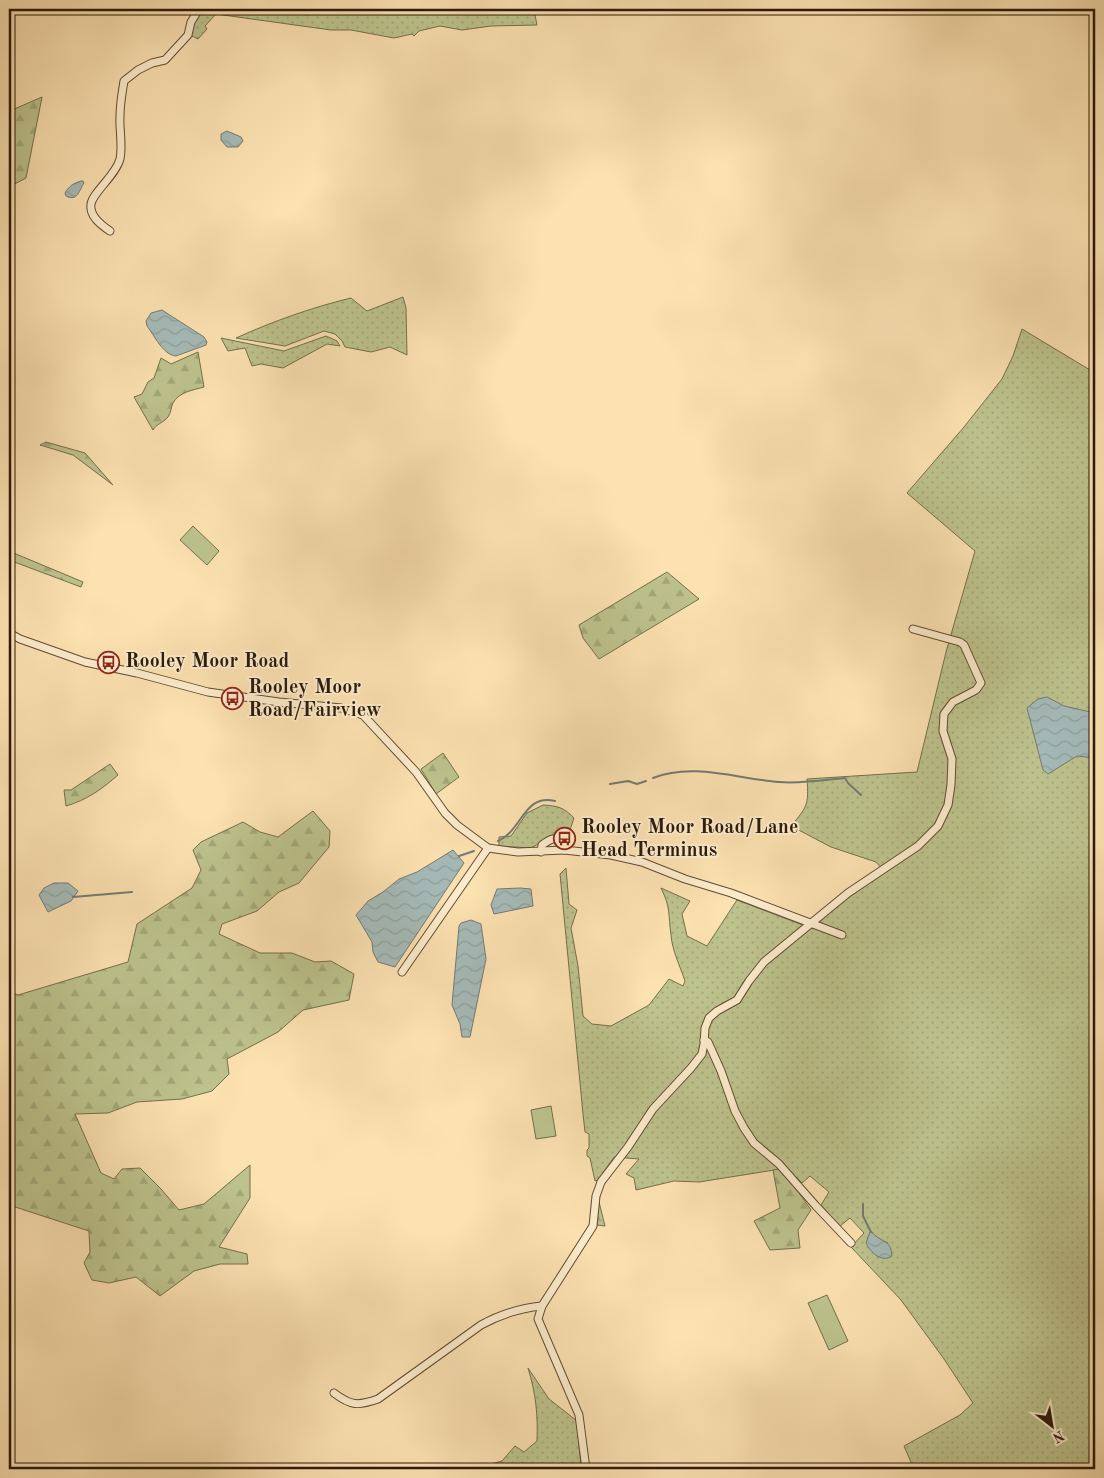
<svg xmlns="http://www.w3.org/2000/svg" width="1104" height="1478" font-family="'Old Standard TT',serif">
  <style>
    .grass { fill: url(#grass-dots); stroke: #746e4c; fill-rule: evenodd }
    .forest { fill: url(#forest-firs); stroke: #746e4c }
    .park { fill: #bdc38d; stroke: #746e4c }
    .water { fill: url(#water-waves); stroke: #747a73 }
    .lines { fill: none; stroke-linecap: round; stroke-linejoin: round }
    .stream { stroke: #747a73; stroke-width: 2 }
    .street-casing { stroke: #5f4b34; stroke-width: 9 }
    .street { stroke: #fdeccc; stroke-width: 7 }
    .labels { text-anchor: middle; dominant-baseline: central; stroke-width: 4; stroke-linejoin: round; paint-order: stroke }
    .poi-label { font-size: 20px; font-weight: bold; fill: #2b190b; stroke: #fdeccc; text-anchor: start }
  </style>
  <defs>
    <pattern id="grass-dots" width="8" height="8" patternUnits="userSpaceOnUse" patternTransform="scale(1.25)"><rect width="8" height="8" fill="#bdc38d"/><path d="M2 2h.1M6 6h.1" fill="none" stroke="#a3a778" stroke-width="1.8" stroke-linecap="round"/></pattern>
    <pattern id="forest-firs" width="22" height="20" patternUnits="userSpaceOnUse" patternTransform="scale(1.25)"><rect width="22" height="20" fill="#bdc38d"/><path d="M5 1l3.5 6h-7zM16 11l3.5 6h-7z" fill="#a3a778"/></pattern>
    <pattern id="water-waves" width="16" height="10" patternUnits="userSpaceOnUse" patternTransform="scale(1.25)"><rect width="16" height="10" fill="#a5bab8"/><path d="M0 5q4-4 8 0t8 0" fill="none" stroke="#8e9f9d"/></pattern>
  </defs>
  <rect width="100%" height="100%" fill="#fce1b1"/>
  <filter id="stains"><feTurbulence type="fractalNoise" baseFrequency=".004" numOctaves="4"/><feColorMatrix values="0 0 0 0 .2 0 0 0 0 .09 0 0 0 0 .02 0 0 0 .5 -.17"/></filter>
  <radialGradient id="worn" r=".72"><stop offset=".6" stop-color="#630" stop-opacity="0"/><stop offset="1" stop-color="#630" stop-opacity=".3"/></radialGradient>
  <g class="grass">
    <path d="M202,9H297L300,13L307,15L318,9H529L535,15L537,25L491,26L462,30L440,26L419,31L414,36L412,34L394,38L351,30H331L216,14L205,26L207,29L198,39L190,35L193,23Z"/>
    <path d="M403,297L406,308L407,355L390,347L371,352L345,347L342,341L335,334L324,331L285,346L236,338C274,321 310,308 351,298L367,311Z"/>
    <path d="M1022,329L1095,373V1469H914L904,1446L960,1415L973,1403L944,1359L901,1300L851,1247L864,1233L850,1218L840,1226L821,1205L829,1192L810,1176L802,1183L787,1168L699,1182L674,1181L636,1190L634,1178L626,1174L639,1159L614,1157L598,1180L595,1181L590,1158L587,1156V1150L589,1148V1134L585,1132L583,1114L560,874L566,868L569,904L577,910L571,928L578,966L583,1016L592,1024L611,1026L649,1005L669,979L683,986L685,981C680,966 672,950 671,935C668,914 671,908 661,888L690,901L682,914L687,936L707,946L737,900L813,929L832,909L885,872L876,862L831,847L791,826C807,807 809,805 807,779L917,772L946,652L975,551L907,493L964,427L1002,379L1013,356ZM870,1232L879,1239L888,1243L878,1257L870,1237Z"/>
    <path d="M326,336L337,341L340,346L327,344L283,368L261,364L252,366L245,348L228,351L221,338L284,351Z"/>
    <path d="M543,805C558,806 563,807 574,818L570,830L564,836L555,834L531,848L499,846V837L511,836L527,813Z"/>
    <path d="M528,1368L549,1399L577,1421L581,1467L578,1469H472L502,1461L515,1446L524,1452L537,1441C538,1415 536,1394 528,1368Z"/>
  </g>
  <g class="forest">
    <path d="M42,97L26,178L9,187V107L12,110Z"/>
    <path d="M198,352L204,387C193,390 179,392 173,403C171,407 171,413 168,417C163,423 156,424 153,430L134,397L142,394L148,382L154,378L161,358L171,364Z"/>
    <path d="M46,442L85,453L113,485L73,455L40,445Z"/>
    <path d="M9,549L16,554L83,582L81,587L9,560Z"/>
    <path d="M667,572L699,599L599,659L583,638L579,625Z"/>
    <path d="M443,753L459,777L436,794L421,769Z"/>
    <path d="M110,764L118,775C102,789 87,800 66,806L64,790H71Z"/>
    <path d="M313,811L330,831L329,847L299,883L279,892L257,911L222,924L219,934L260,953H292L315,962L331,961L354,974L349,1000L303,1010L278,1032L227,1059L229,1074L212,1091L182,1099L137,1102L108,1113L75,1114L101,1173L114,1179L122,1169L140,1168L161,1189L179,1210L204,1204L250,1165V1198L219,1247L247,1254L248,1264H220L194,1271L160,1296L136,1277L109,1283L92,1280L84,1263L90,1252L89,1231L9,1205V991L18,995L128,962L137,924L192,888L201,870L193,850L201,842L243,822L260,832L278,837Z"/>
    <path d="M779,1169L790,1180L811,1210L798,1230L800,1248L770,1250L754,1221L780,1208L773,1170Z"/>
    <path d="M598,1202H599L605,1226L597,1225Z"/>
  </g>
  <g class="park">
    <path d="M193,526L219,551L207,565L180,540Z"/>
    <path d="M551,1106L556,1136L536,1139L531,1110Z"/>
    <path d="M827,1295L848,1341L829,1350L808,1303Z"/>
  </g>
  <g class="water">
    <path d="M227,131L241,137L243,141L238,147H227L221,140V134Z"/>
    <path d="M81,181H83L84,183C79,190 78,202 66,196L65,193C69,186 74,183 81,181Z"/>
    <path d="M162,310L204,337L207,342L206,345L176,356C163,355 154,335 147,326L146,321L151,313Z"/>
    <path d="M1047,697L1064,706L1095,713V758L1077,756L1048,774L1043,770L1027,708L1038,699Z"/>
    <path d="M453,850L464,863L395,967L378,962L373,952L372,942L356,915L368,901L383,892L399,879L417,872Z"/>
    <path d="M54,883H68L78,891L71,901L48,912L39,895L44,888Z"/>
    <path d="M520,888L531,889L533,906L494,914L491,905L497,889Z"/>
    <path d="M471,920L481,924L486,959L470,1037H462L460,1024L452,1005L459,926L461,923Z"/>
    <path d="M870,1232H872C880,1243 891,1238 892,1256C882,1263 871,1253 866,1243Z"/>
  </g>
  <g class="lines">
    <g class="stream">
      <path d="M653,778C693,762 738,779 779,782C801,784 824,780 845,778L848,783L861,795"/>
      <path d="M610,784L628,781L637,784L646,781"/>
      <path d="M498,841C522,831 524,793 555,801"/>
      <path d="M459,856L474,851"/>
      <path d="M73,897L132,892"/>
      <path d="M863,1204V1216L871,1232"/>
    </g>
    <defs>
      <g id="street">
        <path d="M110,231C101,225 89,216 91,204C93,192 116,175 120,159C123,145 119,129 120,116C120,104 122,93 124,81L138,70L152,63L165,60L188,35L191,22L199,9"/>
        <path d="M9,633L20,639L85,662L137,673L208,692L279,702L341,708L363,715L416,772L445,813L457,825L488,848L518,852L564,850L563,840C555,836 549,840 542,845L541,852"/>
        <path d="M564,850L611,855L642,862L685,879L731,893L842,935"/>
        <path d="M402,972L488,848"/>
        <path d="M704,1040L708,1042L721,1071L735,1111L744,1128L754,1143L779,1164L816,1206L851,1243"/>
        <path d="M334,1393C351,1406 358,1406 378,1399L481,1325C499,1315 521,1308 542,1306"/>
        <path d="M586,1469L579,1415L538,1319L542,1306L593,1226L596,1196L601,1182L628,1147L653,1109L691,1068L702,1054L704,1044L705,1028L709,1018L717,1011L737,1000L749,981L764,962L848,893L918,846L938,826L948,805L951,785L952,759L943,731L944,714L953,702L976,690L981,683L964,645L960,642L913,629"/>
      </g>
    </defs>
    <use href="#street" class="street-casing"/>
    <use href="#street" class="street"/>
  </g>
  <defs>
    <symbol id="bus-ring" viewBox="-11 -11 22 22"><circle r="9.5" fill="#fdeccc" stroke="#8f2418" stroke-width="1.5"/><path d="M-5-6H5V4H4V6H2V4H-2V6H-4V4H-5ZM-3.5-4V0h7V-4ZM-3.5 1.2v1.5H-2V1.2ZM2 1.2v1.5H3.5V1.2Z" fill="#8f2418"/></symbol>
  </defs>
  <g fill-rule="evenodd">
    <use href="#bus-ring" x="96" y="650" width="25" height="25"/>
    <use href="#bus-ring" x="220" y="686" width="25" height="25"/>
    <use href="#bus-ring" x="552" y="826" width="25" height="25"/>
  </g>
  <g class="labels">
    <g class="poi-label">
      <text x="125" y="662">Rooley Moor Road</text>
      <text x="248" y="688">Rooley Moor<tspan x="248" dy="23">Road/Fairview</tspan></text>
      <text x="581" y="828">Rooley Moor Road/Lane<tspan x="581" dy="23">Head Terminus</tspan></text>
    </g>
  </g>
  <rect width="1104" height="1478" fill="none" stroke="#fce1b1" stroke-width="30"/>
  <rect x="10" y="10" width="1084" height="1458" fill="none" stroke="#2b190b" stroke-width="2.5"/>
  <rect x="15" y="15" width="1074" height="1448" fill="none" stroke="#2b190b"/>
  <g transform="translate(1052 1426) rotate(149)" stroke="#fdeccc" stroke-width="4" paint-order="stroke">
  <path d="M0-4L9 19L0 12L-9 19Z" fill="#2b190b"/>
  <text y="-8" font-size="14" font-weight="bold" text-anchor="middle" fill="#2b190b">N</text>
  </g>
  <rect width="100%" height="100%" filter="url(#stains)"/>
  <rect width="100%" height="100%" fill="url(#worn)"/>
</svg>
